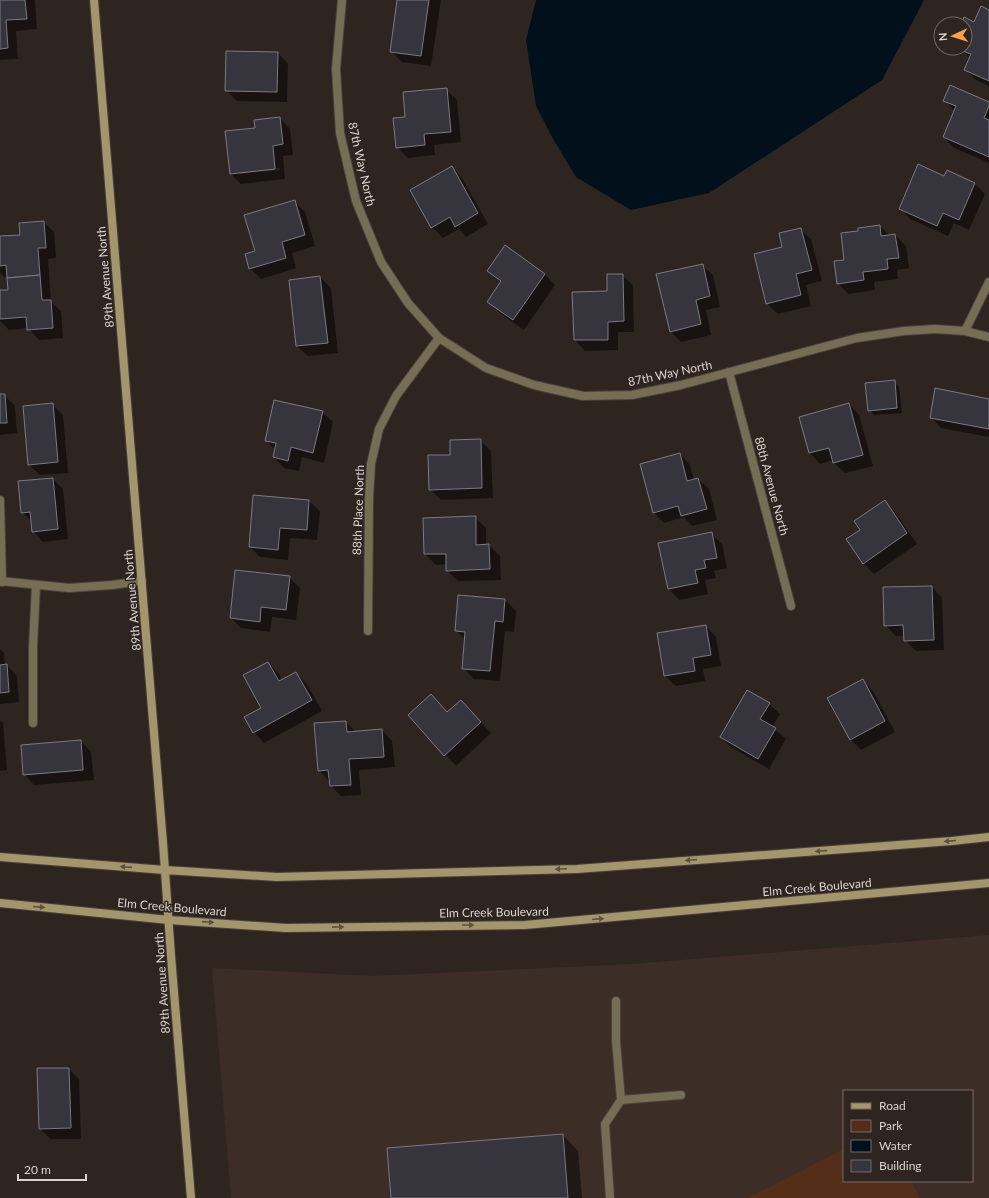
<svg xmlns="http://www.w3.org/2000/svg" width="989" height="1198" font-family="Lato,sans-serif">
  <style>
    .built { fill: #3c2d26; fill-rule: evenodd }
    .green { fill: #542e19 }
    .water { fill: #02101c }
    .shadow { fill: #0007; fill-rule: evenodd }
    .building { fill: #36353e; stroke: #7a7a84 }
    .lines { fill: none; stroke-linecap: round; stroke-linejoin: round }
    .lane-casing { stroke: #4a413d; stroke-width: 10 }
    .street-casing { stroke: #4a413d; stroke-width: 10 }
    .secondary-casing { stroke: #4a413d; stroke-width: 10 }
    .lane { stroke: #766e54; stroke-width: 8 }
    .street { stroke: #766e54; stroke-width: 8 }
    .secondary { stroke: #a3966d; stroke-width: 8 }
    .oneway { fill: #5d523f }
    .labels { text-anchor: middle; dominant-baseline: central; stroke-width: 3; stroke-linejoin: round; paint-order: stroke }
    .street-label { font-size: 12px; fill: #dad4d1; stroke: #2e2521 }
  </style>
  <rect width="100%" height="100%" fill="#2e2521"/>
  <path class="built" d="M989,935V1198H231L212,968L372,976L632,964ZM844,1091H972V1181H844Z"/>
  <path class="green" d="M844,1149V1181H911L920,1198H748Z"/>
  <path class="water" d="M536,0H924L882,80L709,193L631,210L576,177L552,137L536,106L526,40Z"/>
  <g class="shadow">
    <path d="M0,0H35L37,29L16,31L18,59L0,60Z"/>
    <path d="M398,0H441L431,66L402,62L391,51Z"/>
    <path d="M989,11V86L976,80L965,70L970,58L962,50V48H965V24H962L975,23Z"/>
    <path d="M278,53L288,64L287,102L237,101L226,90Z"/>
    <path d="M446,90L457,100L461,142L434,145L435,155L408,158L397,147L407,118Z"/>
    <path d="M944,100L989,103V163L954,148L944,137L955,111Z"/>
    <path d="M280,118L290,129L293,155L283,156L285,179L241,184L231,174L256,129ZM280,168V170L239,174V172Z"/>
    <path d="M451,167L462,178L488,224L466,237L459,229L443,238L432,227Z"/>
    <path d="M945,177L974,183L985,194L969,230L954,223L948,236L910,219L900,208Z"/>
    <path d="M294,201L305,212L315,246L292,253L296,268L261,279L250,268L256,252Z"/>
    <path d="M44,222L54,232L56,258L48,259L51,302L61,311L63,338L39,340L28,328L9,330L0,321V291L9,290L8,277H4L0,273V237L21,236Z"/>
    <path d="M880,226L890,236L895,235L906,246L909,268L897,270L898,279L874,282L875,290L848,294L838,283L859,231Z"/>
    <path d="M800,229L811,239L822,281L806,285L811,306L778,314L767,304L755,255L783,248Z"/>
    <path d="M702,265L713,275L720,307L706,310L711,335L681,342L670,331Z"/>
    <path d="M488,270L545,274L555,285L524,330L499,312L488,301L501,283Z"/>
    <path d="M622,275L633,285L634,332H618V350L585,351L575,340L573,293L608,292Z"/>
    <path d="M320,277L331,288L338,353L308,356L297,346Z"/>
    <path d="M894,382L899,387L902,413L874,415L869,410Z"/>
    <path d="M0,395H4L15,406L17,433L0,435Z"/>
    <path d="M989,400V437L941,428L931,417Z"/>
    <path d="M52,404L63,415L68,473L40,475L29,465Z"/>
    <path d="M849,404L859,415L873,466L845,473L834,463V460L820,464L810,453L800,418Z"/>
    <path d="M322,412L333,422L324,463L302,457L299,471L284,468L274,457L275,450L266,440Z"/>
    <path d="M480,440L491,451L493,498L441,500L430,489L451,456Z"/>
    <path d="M680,454L690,465L694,480L698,479L709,489L717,520L692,526L684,517L664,523L653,512Z"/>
    <path d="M53,479L63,489L68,539L43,542L33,531L32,522L22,512Z"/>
    <path d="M254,496L309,501L320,511L317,540L290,538L288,560L260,557L250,547Z"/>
    <path d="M885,501L895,512L917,544L874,574L863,563L861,530Z"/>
    <path d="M475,517L486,528V545H489L500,556L501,580L458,581L447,571V564L436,565L425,554Z"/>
    <path d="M711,534L722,544L727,568L714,571L716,578L705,580L708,594L679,600L669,589L660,544Z"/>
    <path d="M289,577L300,588L296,620L272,617L270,632L241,628L231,618Z"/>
    <path d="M932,587L942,598L944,650L916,651L905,640V636H896L885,625Z"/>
    <path d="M459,596L505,600L516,611L514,632L505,631L500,681L474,679L463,668L466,640L456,631Z"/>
    <path d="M706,626L716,637L721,666L703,669L705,681L676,686L665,676Z"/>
    <path d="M0,649L4,653L5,666L7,665L17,676L19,702L0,704Z"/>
    <path d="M268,663L279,674L282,681L296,673L307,684L322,711L264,743L254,732L262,708Z"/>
    <path d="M862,680L873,691L895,732L861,750L851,740L828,698Z"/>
    <path d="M769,704L780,714L772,727L786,739L769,769L731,747L721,737Z"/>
    <path d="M471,712L491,733L456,766L410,716Z"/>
    <path d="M0,720L3,723L7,770L0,771Z"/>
    <path d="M346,722L356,732L382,730L392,741L395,767L359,770L361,795L341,796L331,786L329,781L319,770Z"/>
    <path d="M81,741L91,752L94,780L34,785L24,774Z"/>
    <path d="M69,1069L79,1079L81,1139H51L40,1129Z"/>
    <path d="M563,1135L578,1151L582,1198H392Z"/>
  </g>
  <g class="building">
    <path d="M0,0H25L27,19L6,20L8,48L0,49Z"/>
    <path d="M397,0H429L421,56L390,52Z"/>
    <path d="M981,6L989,10V81L964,70L971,54L960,50L961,48H965V24H961L964,17L974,22Z"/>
    <path d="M226,51L278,52L277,92L225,91Z"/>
    <path d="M950,85L989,102V106L984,118L989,120V157L943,137L956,106L943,101Z"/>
    <path d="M447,88L451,132L424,134L425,145L396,148L393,118L405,117L403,92Z"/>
    <path d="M280,117L283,144L273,146L275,169L230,174L225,131L255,128L254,120Z"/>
    <path d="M918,164L944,176L947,170L975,183L959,220L943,213L937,226L899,209Z"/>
    <path d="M452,166L478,213L455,227L450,217L431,228L410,190Z"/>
    <path d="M295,200L305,235L282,242L286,258L249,269L245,254L255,251L244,215Z"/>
    <path d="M44,221L46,248H38L40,275L7,278L6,265L0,266V236L20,235L19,223Z"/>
    <path d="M880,225L881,236L895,234L899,258L887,259L888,269L863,272L864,280L837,284L834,261L844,260L841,233L858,231V228Z"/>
    <path d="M801,228L812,270L796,274L801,295L766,304L754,254L782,247L779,233Z"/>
    <path d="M505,245L545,274L513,320L487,302L501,281L487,271Z"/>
    <path d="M703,264L710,296L696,300L701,324L670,332L656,274Z"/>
    <path d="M607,274H623L624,321L608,322V340H574L572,292L607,291Z"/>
    <path d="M40,275L42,300H51L53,328L27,330L26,317L0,319V290H8L7,278Z"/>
    <path d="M320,276L328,343L296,346L289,280Z"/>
    <path d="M895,380L897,408L868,411L865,383Z"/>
    <path d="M935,388L989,399V429L930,418Z"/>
    <path d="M0,394H5L7,423H0Z"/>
    <path d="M274,400L323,411L313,453L291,447L288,461L273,457L276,443L265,441Z"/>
    <path d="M53,403L58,462L28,465L23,406Z"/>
    <path d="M849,403L863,455L833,463L829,448L809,453L799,417Z"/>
    <path d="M481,439L482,488L429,490L428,455H450V440Z"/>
    <path d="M680,453L687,481L698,478L707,509L681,516L678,506L653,513L640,464Z"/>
    <path d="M53,478L58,529L32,532L30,512L21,513L18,481Z"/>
    <path d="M253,495L309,500L307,530L280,528L278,550L249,547Z"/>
    <path d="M885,500L907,533L863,564L846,539L860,530L854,521Z"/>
    <path d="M476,516V545L489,544L490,569L446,571V554H424L423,518Z"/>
    <path d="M712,532L717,558L704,560L706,568L695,570L698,583L668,589L658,543Z"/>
    <path d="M235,570L290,576L286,610L261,607L260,622L230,618Z"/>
    <path d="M932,586L934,640L904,641L903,625L884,626L883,587Z"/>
    <path d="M458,595L505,599L503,622L495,621L490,671L462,669L465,632L455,631Z"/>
    <path d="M706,625L711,655L693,658L695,671L664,676L657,633Z"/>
    <path d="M268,662L279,681L296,672L312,700L253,733L244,717L261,708L243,675Z"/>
    <path d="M7,664L9,692L0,693V665Z"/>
    <path d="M863,679L885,721L850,740L827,698Z"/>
    <path d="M747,690L770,703L760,719L776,728L758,759L720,737Z"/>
    <path d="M431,694L447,712L461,700L481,722L444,756L408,715Z"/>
    <path d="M346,721L347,732L382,729L384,757L349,759L351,785L330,786L328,770L318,771L314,723Z"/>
    <path d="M81,740L83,770L23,775L21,745Z"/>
    <path d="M37,1068H69L71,1128L39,1129Z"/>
    <path d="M563,1134L568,1198H391L387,1148Z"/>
  </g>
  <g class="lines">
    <defs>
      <g id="lane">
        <path d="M0,500L2,582"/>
        <path d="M33,723V647L36,585"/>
        <path d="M621,1100L681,1095"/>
        <path d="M610,1198L605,1124L621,1100L616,1041V1001"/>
      </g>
      <g id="street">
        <path d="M342,0L336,69L340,133L356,201L381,262L408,303L439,338L486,368L534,385L583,396L632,395L681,385L857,338L904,331L935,329L965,331L989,337"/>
        <path d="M965,331L989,282"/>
        <path d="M729,372L791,606"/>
        <path d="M0,581L69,588L112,585L142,581"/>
        <path d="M368,631L369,498L371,464L379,429L396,396L439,338"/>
      </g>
      <g id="secondary">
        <path d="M94,0L163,843L171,956L191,1198"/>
        <path d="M0,857L165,870L277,877L577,869L952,841L989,837"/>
        <path d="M0,903L169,920L286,928L525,925L989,883"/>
      </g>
    </defs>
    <use href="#lane" class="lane-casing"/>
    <use href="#street" class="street-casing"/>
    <use href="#secondary" class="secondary-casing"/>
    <use href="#lane" class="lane"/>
    <use href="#street" class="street"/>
    <use href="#secondary" class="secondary"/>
  </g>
  <defs><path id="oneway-solid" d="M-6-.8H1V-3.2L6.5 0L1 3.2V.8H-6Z"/></defs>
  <g class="oneway">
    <use href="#oneway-solid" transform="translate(950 841) rotate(175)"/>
    <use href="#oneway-solid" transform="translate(821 851) rotate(176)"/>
    <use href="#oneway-solid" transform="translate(691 860) rotate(176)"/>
    <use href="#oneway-solid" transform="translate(126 867) rotate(-176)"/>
    <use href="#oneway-solid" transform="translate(561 869) rotate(178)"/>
    <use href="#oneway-solid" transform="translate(39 907) rotate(5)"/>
    <use href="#oneway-solid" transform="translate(598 919) rotate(-5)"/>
    <use href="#oneway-solid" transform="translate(208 922) rotate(4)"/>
    <use href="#oneway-solid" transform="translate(468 925)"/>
    <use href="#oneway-solid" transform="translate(338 927) rotate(-1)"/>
  </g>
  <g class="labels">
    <g class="street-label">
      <text transform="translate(362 164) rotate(77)">87th Way North</text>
      <text transform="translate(105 277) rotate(-95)">89th Avenue North</text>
      <text transform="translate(670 373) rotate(-12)">87th Way North</text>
      <text transform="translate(772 486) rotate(75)">88th Avenue North</text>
      <text transform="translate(358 510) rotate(-88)">88th Place North</text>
      <text transform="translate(132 600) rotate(-95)">89th Avenue North</text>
      <text transform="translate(817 887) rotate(-5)">Elm Creek Boulevard</text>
      <text transform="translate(172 907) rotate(5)">Elm Creek Boulevard</text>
      <text transform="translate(494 912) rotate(-1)">Elm Creek Boulevard</text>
      <text transform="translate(162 983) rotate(-94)">89th Avenue North</text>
    </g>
  </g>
  <rect x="843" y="1090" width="130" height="92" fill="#2e2521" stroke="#736b67"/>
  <rect x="851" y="1103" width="20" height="6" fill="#a3966d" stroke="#736b67"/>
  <text x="879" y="1110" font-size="12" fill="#dad4d1">Road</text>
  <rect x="851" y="1120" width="20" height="12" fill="#542e19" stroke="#736b67"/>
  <text x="879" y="1130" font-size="12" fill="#dad4d1">Park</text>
  <rect x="851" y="1140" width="20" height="12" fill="#02101c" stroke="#736b67"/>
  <text x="879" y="1150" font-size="12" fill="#dad4d1">Water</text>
  <rect x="851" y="1160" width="20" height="12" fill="#36353e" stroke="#736b67"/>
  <text x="879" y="1170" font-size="12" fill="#dad4d1">Building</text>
  <g transform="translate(953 36) rotate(266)"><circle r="19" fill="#2e2521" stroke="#736b67"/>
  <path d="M0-3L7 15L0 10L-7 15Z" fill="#f8a14a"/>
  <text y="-6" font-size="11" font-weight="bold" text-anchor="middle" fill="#dad4d1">N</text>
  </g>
  <path d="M18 1174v6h68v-6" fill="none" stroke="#dad4d1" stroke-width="2"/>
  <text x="24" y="1174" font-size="12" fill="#dad4d1" stroke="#2e2521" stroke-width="3" paint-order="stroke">20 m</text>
</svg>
